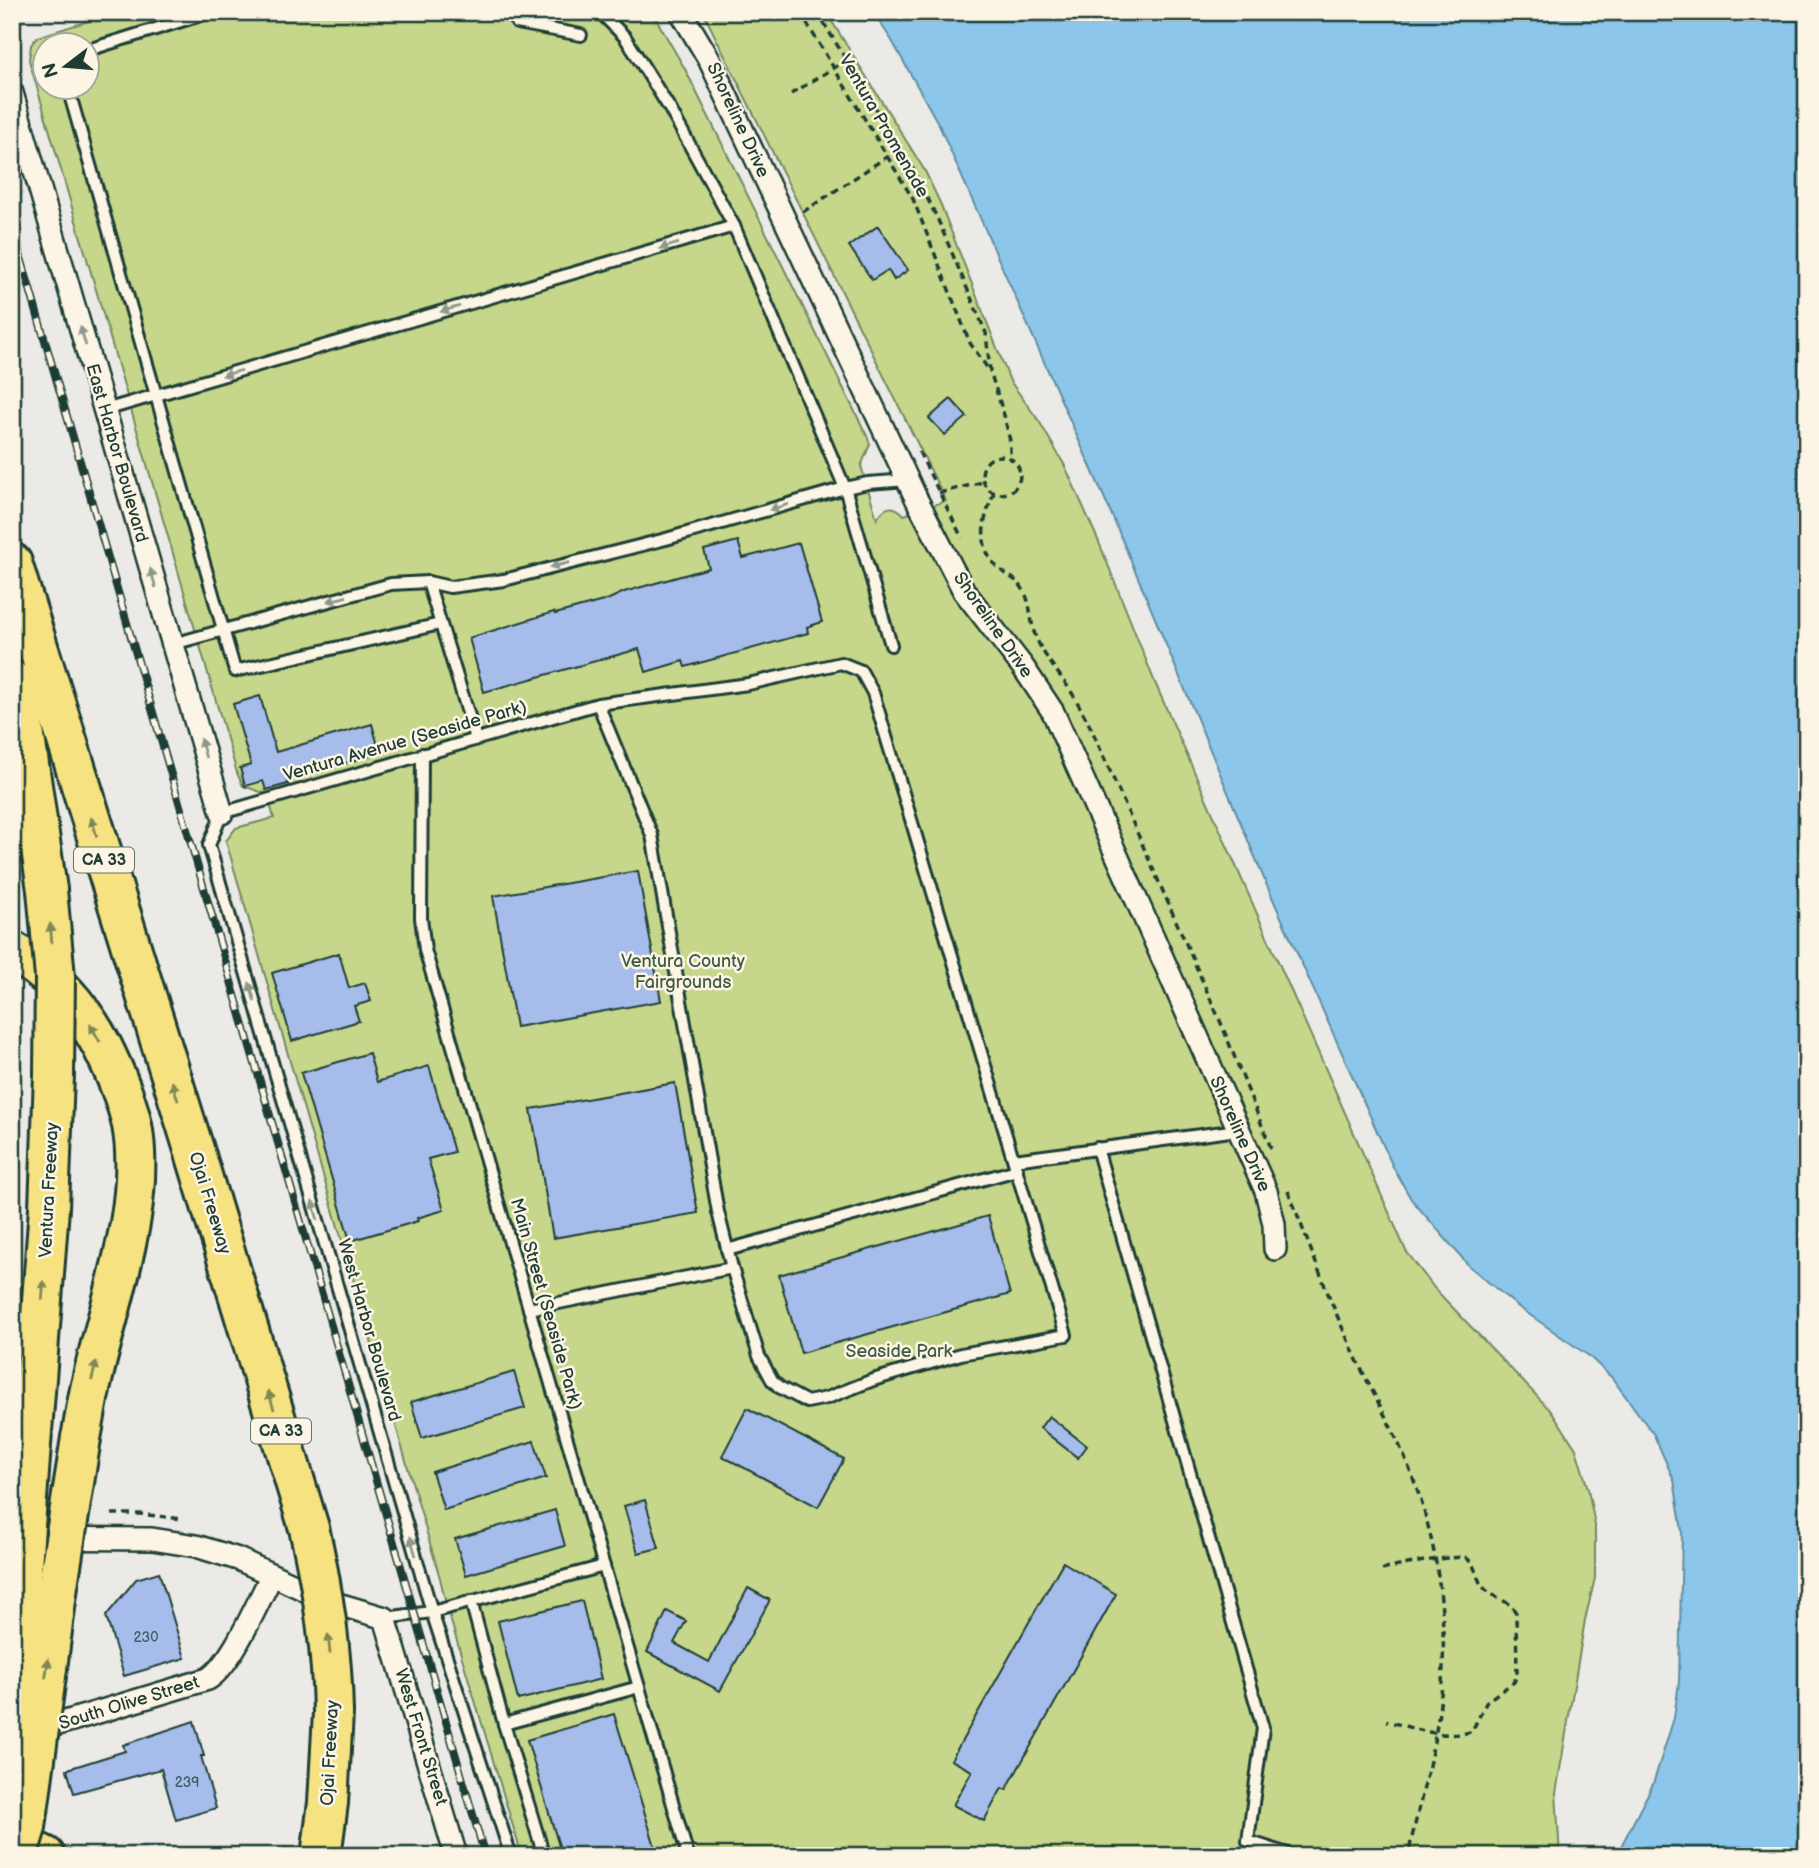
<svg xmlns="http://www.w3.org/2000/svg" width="1819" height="1868" font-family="'Balsamiq Sans',sans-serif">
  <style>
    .green { fill: #c6d78b; stroke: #728a60; stroke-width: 2; fill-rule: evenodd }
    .water { fill: #8cc6eb; stroke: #608fa2; stroke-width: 2 }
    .building { fill: #a6bcea; stroke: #1f3d34; stroke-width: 2 }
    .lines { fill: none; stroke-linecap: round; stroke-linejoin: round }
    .lane-casing { stroke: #1f3d34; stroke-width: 16 }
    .street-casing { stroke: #1f3d34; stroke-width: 26 }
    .highway-casing { stroke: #1f3d34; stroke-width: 44 }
    .path { stroke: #1f3d34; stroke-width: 3.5; stroke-dasharray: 7 5; stroke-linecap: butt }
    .lane { stroke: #fcf5e5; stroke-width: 10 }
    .street { stroke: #fcf5e5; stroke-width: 21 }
    .highway { stroke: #f7e281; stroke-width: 38 }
    .rail-casing { stroke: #1f3d34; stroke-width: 8 }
    .rail { stroke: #fcf5e5; stroke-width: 5; stroke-dasharray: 16; stroke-linecap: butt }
    .highway-bridge-casing { stroke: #1f3d34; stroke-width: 44; stroke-linecap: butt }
    .highway-bridge { stroke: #f7e281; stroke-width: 38 }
    .oneway { fill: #8e998c }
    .oneway2 { fill: #808757 }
    .labels { text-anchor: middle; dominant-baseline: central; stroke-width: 5; stroke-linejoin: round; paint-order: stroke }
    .number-label { font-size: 14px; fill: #415d62 }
    .shield { fill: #fcf5e5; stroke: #617469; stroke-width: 2 }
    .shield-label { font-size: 16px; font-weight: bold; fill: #1f3d34 }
    .street-label { font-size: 18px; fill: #1f3d34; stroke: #fcf5e5 }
    .park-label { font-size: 18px; fill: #405c45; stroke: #fcf5e5 }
  </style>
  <rect width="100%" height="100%" fill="#ebeae6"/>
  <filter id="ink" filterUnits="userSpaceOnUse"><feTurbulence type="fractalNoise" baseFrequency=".0143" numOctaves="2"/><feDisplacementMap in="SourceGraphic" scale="14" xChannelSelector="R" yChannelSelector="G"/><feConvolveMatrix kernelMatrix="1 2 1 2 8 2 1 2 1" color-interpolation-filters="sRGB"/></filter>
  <g filter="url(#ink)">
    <path class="green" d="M117,12H652L685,69L867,436L870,444L861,466L877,519C884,506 894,503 904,515L946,501L703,12H826L925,171L940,203L1010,381L1039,421L1065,466L1098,540L1156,685L1406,1251L1435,1289L1553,1413L1576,1449L1588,1489L1595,1525V1578L1585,1620L1556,1793L1560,1856H522L447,1608L440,1578L226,841L236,828L274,818L267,794L243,786L237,773L29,60L31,45L37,37ZM46,46H88V88H46Z"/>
    <path class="water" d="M873,12H1807V1856H1616L1653,1784L1674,1718L1679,1682L1682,1531L1674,1480L1654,1435L1612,1378L1589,1356L1517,1306L1469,1266L1411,1199L1393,1167L1268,888L1108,506L939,125L891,39Z"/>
    <g class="building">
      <path d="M878,226L908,270L894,280L888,270L872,280L849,246Z"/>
      <path d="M951,399L967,417L945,435L929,418Z"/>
      <path d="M738,541L743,558L799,543L822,622L807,627L808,633L685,667L683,661L646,672L639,649L484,692L469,638L554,612L555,614L607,600L624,592L709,568L704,550Z"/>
      <path d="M260,696L276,752L372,724L380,753L287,780L288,784L266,790L263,781L245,786L240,768L251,765L233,704Z"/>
      <path d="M638,871L661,1001L516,1027L493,896Z"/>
      <path d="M339,953L349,988L365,983L371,1001L354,1006L359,1021L292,1041L272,973Z"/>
      <path d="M369,1053L377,1082L429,1066L454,1152L428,1159L444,1210L417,1218L418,1221L350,1241L301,1073Z"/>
      <path d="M675,1083L698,1213L553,1238L531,1109Z"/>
      <path d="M988,1216L1010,1294L801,1353L779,1275Z"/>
      <path d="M514,1372L525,1408L422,1438L411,1402Z"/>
      <path d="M747,1408L844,1459L818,1507L722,1456Z"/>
      <path d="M1049,1416L1087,1446L1078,1458L1040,1428Z"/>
      <path d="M534,1441L546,1478L444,1510L432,1472Z"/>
      <path d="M645,1500L659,1548L638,1553L624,1506Z"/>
      <path d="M555,1510L565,1546L466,1575L455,1539Z"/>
      <path d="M1063,1562L1116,1594L1006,1790L1002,1788L984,1821L953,1805L972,1771L951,1760Z"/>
      <path d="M159,1572L185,1658L124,1676L106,1616L136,1579Z"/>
      <path d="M748,1588L770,1600L720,1691L647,1652L667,1611L686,1621L674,1643L709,1662Z"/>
      <path d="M582,1601L601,1679L518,1700L498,1621Z"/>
      <path d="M614,1714L658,1856H562L527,1740Z"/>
      <path d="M194,1721L204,1756H201L216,1808L176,1820L161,1769L74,1793L67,1770L71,1768L125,1751L123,1745Z"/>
    </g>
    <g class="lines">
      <defs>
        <g id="lane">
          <path d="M514,12L517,23L581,35"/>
          <path d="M600,12L625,37L670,109L734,226L845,488L891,645"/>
          <path d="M88,50L210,12"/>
          <path d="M68,88L235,671L440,624"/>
          <path d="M105,410L734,226"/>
          <path d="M428,582L476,739"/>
          <path d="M173,644L391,584L428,582L450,587L504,580L666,539L845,488L868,483L908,480"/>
          <path d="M422,754L421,918L425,950L688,1856"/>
          <path d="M1097,1148L1263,1728L1248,1841L1294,1856"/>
          <path d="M1014,1160L1238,1130"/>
          <path d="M727,1250L1017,1170"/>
          <path d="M529,1309L732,1268"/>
          <path d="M471,1601L504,1724L639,1687"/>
          <path d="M385,1618L432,1612L604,1566"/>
          <path d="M504,1724L544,1856"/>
          <path d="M511,1856L432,1612L209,845L222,813L598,704L748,684L841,663L861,671L873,693L1066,1335L961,1354L873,1380L827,1398L807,1402L779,1387L772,1380L759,1356L732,1268L718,1212L652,835L598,704"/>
        </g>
        <g id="street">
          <path d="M681,12L709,59L917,500L964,591L1023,667L1053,712L1266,1191L1274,1224L1275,1249"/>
          <path d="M12,93L222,813"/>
          <path d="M16,1538L152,1539L196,1546L238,1559L331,1602L385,1618L456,1856"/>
          <path d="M12,1738L208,1679C233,1663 257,1603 272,1575"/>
        </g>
        <g id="highway">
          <path d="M12,563L196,1156"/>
          <path d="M12,681L23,723L47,890"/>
          <path d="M12,951C50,971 82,1008 102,1046C114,1070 126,1098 132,1125C147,1206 109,1302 92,1381C87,1400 85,1419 81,1438"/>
          <path d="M32,1431L49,1208L54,1075"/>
          <path d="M12,1841L45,1856"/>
          <path d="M321,1856L328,1803L333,1713"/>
        </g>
      </defs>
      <use href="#lane" class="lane-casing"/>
      <use href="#street" class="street-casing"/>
      <use href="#highway" class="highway-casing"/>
      <g class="path">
        <path d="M800,12L913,199L970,343L988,369"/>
        <path d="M817,12L913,169L938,220L986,333L990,371L1004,415L1010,441V459"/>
        <path d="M791,94L847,60"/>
        <path d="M803,212L888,156"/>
        <path d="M919,452L962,538"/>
        <circle cx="1001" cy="475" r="19"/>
        <path d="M939,493L983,482"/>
        <path d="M994,493C983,518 976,547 998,568C1008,577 1019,579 1025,593C1032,608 1030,625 1037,640C1045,658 1059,673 1070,690C1078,702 1084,715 1091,728L1221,1023L1271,1148"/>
        <path d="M1288,1191C1309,1243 1328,1298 1352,1349C1367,1383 1386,1415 1401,1449C1434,1521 1448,1605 1442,1683C1438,1742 1420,1798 1408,1856"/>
        <path d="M112,1514H140L183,1519"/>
        <path d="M1382,1570C1410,1563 1436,1558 1465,1557C1478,1565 1475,1580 1485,1589C1495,1599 1510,1600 1516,1613L1517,1675L1514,1682L1487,1701L1472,1731C1447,1741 1411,1727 1386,1721"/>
      </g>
      <use href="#lane" class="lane"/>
      <use href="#street" class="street"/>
      <use href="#highway" class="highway"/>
      <defs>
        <path id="rail" d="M12,227L485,1856"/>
      </defs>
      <use href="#rail" class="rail-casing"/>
      <use href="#rail" class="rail"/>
      <defs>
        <g id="highway-bridge">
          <path d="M47,890L55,977L54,1075"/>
          <path d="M196,1156L309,1528C323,1589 332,1650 333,1713"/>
          <path d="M12,1702L32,1431"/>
          <path d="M17,1856L26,1827L58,1585L81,1438"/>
        </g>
      </defs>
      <use href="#highway-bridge" class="highway-bridge-casing"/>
      <use href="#highway-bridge" class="highway-bridge"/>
    </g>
    <defs><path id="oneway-solid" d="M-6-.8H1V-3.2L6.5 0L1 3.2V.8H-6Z" transform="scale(1.75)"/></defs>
    <g class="oneway">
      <use href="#oneway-solid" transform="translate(669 246) rotate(164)"/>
      <use href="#oneway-solid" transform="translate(450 309) rotate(164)"/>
      <use href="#oneway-solid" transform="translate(83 336) rotate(-106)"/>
      <use href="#oneway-solid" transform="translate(232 373) rotate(164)"/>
      <use href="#oneway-solid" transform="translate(779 507) rotate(164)"/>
      <use href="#oneway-solid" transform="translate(560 565) rotate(166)"/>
      <use href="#oneway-solid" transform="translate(153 578) rotate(-106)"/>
      <use href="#oneway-solid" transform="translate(337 599) rotate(165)"/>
      <use href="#oneway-solid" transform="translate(203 748) rotate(-106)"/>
      <use href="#oneway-solid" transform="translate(252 992) rotate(-106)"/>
      <use href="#oneway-solid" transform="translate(315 1210) rotate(-106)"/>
      <use href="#oneway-solid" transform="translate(413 1546) rotate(-106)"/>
    </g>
    <g class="oneway2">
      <use href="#oneway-solid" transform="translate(94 827) rotate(-107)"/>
      <use href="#oneway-solid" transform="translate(51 933) rotate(-95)"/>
      <use href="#oneway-solid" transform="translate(95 1033) rotate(-119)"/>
      <use href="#oneway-solid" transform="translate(175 1091) rotate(-107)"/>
      <use href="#oneway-solid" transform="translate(43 1290) rotate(-86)"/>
      <use href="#oneway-solid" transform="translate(94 1371) rotate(-76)"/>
      <use href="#oneway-solid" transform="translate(271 1400) rotate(-107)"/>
      <use href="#oneway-solid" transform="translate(329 1644) rotate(-96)"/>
      <use href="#oneway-solid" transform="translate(47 1668) rotate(-82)"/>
    </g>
  </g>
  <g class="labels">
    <g class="number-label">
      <text x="146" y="1637">230</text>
      <text x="187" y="1782">239</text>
    </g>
    <g class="shield">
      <rect x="74" y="847.5" width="60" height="25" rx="5"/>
      <rect x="251" y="1418.5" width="60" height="25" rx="5"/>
    </g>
    <g class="shield-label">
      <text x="104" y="860">CA 33</text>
      <text x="281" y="1431">CA 33</text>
    </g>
    <g class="street-label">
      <text transform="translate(738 120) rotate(65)">Shoreline Drive</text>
      <text transform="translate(884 126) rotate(60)">Ventura Promenade</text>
      <text transform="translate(117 453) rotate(74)">East Harbor Boulevard</text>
      <text transform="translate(993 625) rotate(55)">Shoreline Drive</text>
      <text transform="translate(405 741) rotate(-16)">Ventura Avenue (Seaside Park)</text>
      <text transform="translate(1240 1134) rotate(66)">Shoreline Drive</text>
      <text transform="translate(49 1190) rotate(-87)">Ventura Freeway</text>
      <text transform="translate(210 1203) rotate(73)">Ojai Freeway</text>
      <text transform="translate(546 1304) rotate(74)">Main Street (Seaside Park)</text>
      <text transform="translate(369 1330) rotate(74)">West Harbor Boulevard</text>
      <text transform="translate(129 1703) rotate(-17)">South Olive Street</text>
      <text transform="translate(421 1737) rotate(73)">West Front Street</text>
      <text transform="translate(330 1753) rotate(-87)">Ojai Freeway</text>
    </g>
    <g class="park-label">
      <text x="683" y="961">Ventura County<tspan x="683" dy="21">Fairgrounds</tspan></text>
      <text x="899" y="1351">Seaside Park</text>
    </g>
  </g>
  <rect width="1819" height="1868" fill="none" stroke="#fcf5e5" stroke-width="42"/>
  <rect x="21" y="21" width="1777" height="1826" fill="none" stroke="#1f3d34" stroke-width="2.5" filter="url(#ink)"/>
  <g transform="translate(66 66) rotate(254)"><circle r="33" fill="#fcf5e5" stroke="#a4ab9e" stroke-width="2"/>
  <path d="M0-5L12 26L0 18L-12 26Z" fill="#1f3d34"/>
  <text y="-10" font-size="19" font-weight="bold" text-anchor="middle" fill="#1f3d34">N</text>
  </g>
</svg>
